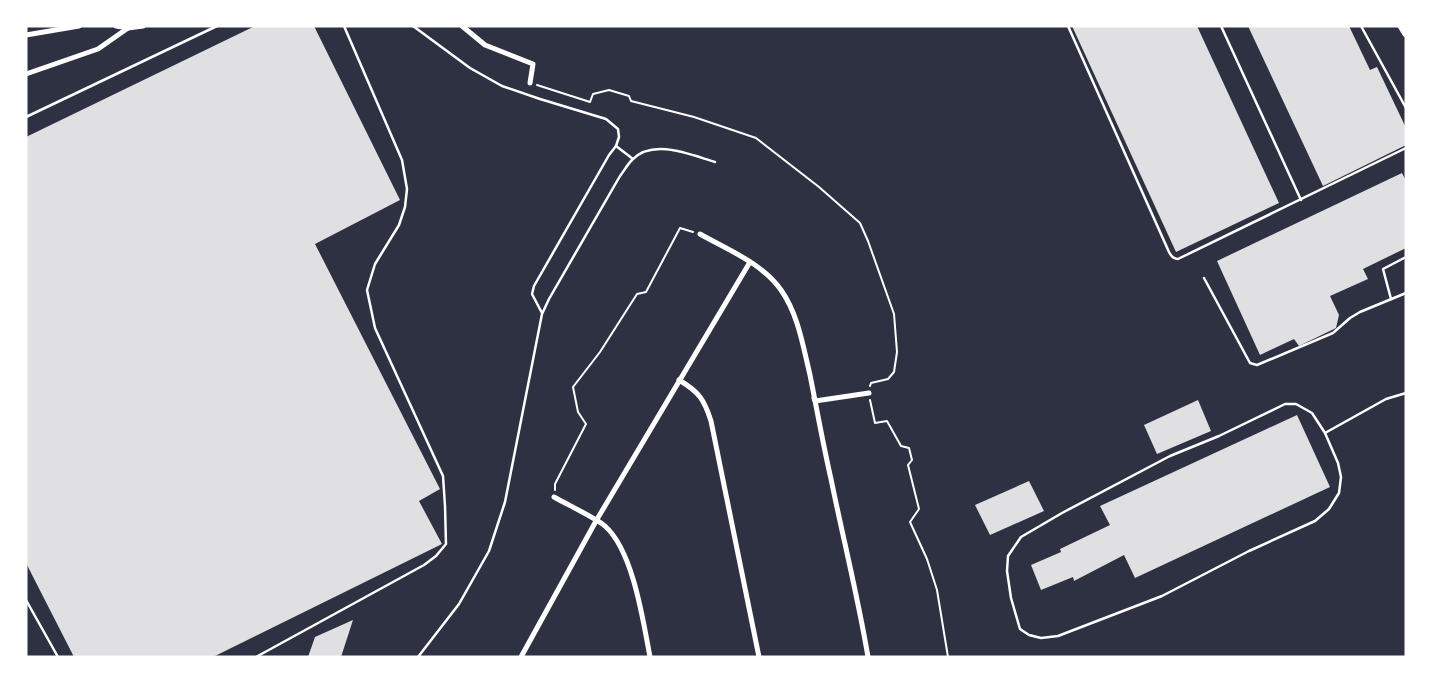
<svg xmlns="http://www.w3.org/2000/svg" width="1432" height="683" font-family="'Nunito Sans',sans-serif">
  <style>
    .building { fill: #e0e0e3 }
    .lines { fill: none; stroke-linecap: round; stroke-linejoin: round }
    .path { stroke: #fff; stroke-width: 2 }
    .service { stroke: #fff; stroke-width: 2.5 }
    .minor { stroke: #fff; stroke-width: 5 }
    .tertiary { stroke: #fff; stroke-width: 7 }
  </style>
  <rect width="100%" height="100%" fill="#2d3142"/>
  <g class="building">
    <path d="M255,26H314L400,200L315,244L440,489L419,501L442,544L213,657H74L26,563V137Z"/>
    <path d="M1072,26H1197L1279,203L1176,252Z"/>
    <path d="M1248,26H1349L1370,70L1377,67L1406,128V145L1323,186Z"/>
    <path d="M1402,173L1406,181V248L1363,269L1368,279L1330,296L1339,315L1336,328L1299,346L1294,339L1260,355L1217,261Z"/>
    <path d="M1198,400L1211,431L1157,454L1144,425Z"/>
    <path d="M1297,415L1330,487L1135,578L1124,555L1074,581L1073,577L1041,590L1031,565L1061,552L1060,549L1110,525L1100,506Z"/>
    <path d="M1029,481L1044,511L990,535L975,505Z"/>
    <path d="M353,620L341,657H308L315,637Z"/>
  </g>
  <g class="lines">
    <g class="path">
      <path d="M537,85L590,102L593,94L609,90L629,96L631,101L694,117L756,138L819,187L860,223L868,241L894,314L897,352L894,372L888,379L871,383L870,386"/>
      <path d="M870,400L875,423L887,421L901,446L909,448L912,460L908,465L919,509L910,522L927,559L937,590L948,657"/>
      <path d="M555,490V484L586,424L578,412L573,387L600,352L637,294L646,292L680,228L693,232"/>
    </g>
    <g class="service">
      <path d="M413,26L470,68L502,86L540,99L606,119L618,129L619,137L616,146"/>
      <path d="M1068,26L1169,252C1171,256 1173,259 1178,259L1406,148"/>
      <path d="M1221,26L1301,200"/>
      <path d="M1361,26L1406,108"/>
      <path d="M26,117L217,26"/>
      <path d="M1204,278L1250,363L1257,365L1333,333L1350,318L1360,312L1406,293"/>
      <path d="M1391,299L1383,269L1406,257"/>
      <path d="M542,313L532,294L534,286L609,155L616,146L633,159"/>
      <path d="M1285,404H1296L1312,413L1325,433L1338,463L1341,477L1339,493L1329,509L1315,521L1249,551L1162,596L1058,636L1041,638L1029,635L1020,629L1011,598L1007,571L1008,556L1021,537L1062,513L1170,456L1219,436Z"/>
      <path d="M1325,433L1386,399L1406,393"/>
      <path d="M26,600L58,657"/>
      <path d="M256,657L424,565L436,556L446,544L445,506L443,476L375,328L367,290L375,264L399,225L405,207L407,189L402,160L344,26"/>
      <path d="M418,657L459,604L489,551L505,502L542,314L549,299L620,176C624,171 627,165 632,160C653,138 691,155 715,162"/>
    </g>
    <g class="minor">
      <path d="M116,26L128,28L143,26"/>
      <path d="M462,26L485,45L533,64L530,83"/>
      <path d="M26,35L79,26"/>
      <path d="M26,74L98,49L128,28"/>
      <path d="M700,234C728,250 762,263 781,290C798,314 803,346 810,375C817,410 823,444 831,479C843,538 858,597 868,657"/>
      <path d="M679,380C699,392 704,399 711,421L759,657"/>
      <path d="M814,398L815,401L869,393"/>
      <path d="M554,497C568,505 594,517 605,526C633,551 643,620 650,657"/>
      <path d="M521,657L596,521L750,262"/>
    </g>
    <path class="tertiary" d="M1401,26L1406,34"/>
  </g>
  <rect width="1432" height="683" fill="none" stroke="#ffffff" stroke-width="55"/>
</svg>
